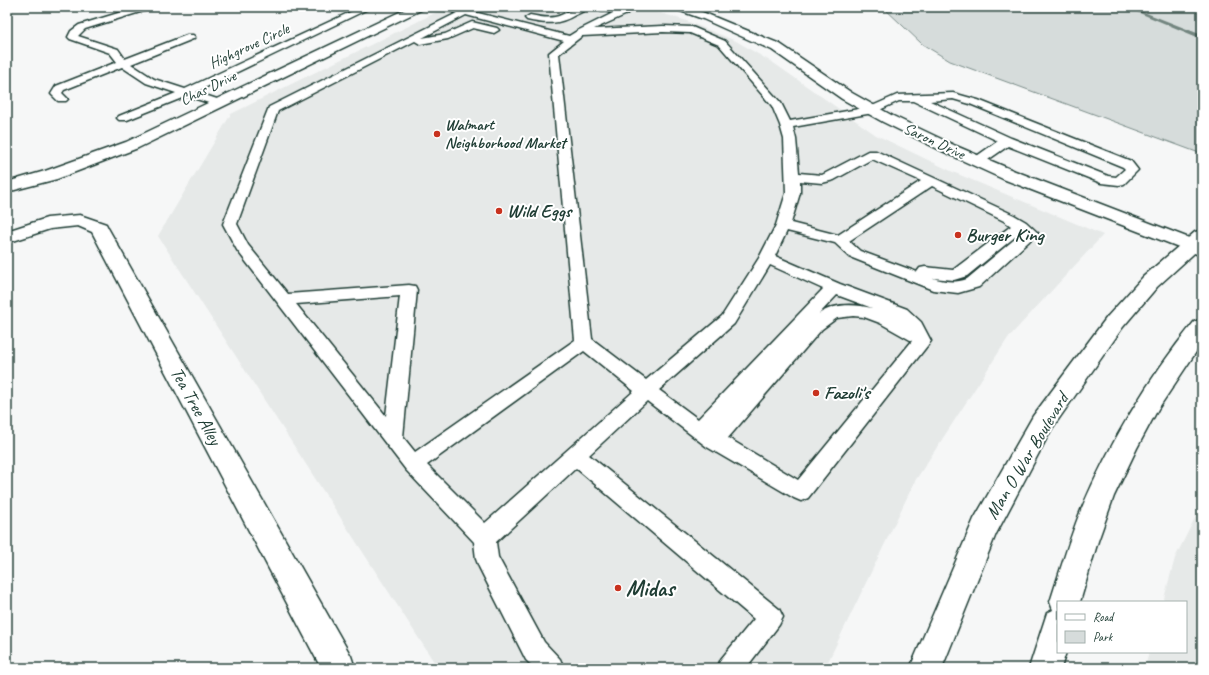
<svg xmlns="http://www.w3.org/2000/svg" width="1209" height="675" font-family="Caveat,sans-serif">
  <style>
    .built { fill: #e6e9e8 }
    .green { fill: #d6dcdb; stroke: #7a8c88 }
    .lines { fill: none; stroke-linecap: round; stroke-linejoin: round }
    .stream { fill: #72857f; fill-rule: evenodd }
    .service-casing { stroke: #1f3d34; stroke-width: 3 }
    .minor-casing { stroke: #1f3d34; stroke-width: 3 }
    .tertiary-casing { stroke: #1f3d34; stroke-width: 3 }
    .primary-casing { stroke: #1f3d34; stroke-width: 3 }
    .service { fill: #fff; fill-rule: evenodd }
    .minor { fill: #fff; fill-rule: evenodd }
    .tertiary { fill: #fff; fill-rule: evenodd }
    .primary { fill: #fff; fill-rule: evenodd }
    .poi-dot { fill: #c8321e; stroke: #fff; stroke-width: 1.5 }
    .labels { text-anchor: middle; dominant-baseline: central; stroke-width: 4; stroke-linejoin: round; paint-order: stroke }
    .far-street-label { font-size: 16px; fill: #1f3d34; stroke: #fff }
    .far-poi-label { font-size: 16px; font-weight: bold; fill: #1f3d34; stroke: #fff; text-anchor: start }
    .poi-label { font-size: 19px; font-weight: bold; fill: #1f3d34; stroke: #fff; text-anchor: start }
    .street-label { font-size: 19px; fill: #1f3d34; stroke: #fff }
    .near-poi-label { font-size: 23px; font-weight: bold; fill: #1f3d34; stroke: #fff; text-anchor: start }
  </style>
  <rect width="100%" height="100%" fill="#f6f7f7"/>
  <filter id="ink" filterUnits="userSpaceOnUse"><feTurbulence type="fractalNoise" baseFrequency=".025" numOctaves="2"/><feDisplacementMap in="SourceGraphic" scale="8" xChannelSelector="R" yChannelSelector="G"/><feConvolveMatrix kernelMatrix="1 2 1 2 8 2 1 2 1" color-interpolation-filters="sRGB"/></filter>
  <g filter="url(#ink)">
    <g class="built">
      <path d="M447,7H640L684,20L736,41L775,64L876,135L953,172L1103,235L1008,338L915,481L825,668H438L158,236L231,114Z"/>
      <path d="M1202,504V668H1145L1149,652H1186V602H1163L1175,558Z"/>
    </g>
    <path class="green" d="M883,7H1202V154L950,61L922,44Z"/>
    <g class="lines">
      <path class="stream" d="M1125,7H1131L1202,35V39Z"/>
      <defs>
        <g id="service">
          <path d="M138,7H151L150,9L85,29L78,36L118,49L125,59L187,35H193L195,37L193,39L131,64L154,79L185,89L361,7H372L196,92L223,101L225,103L223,105H215L187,96L127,120H119L117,118L119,116L176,93L146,83L122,67L64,90L62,93L68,99L66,101H58L51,94L56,86L117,62L110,53L70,39L68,37L71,31L79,25Z"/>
          <path d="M441,7H455L464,9L469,7H480L474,12L569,36L577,31L613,13L596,9L595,7H609L620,10L625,7H636L625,15L594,29L663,26L692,27L725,41L781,103L790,121L870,107L897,95L953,93L978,100L1131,161L1138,170L1124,184L1119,185L1101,183L1008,146L982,164H974L972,161L974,158L998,141L913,101H899L873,113L793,127L796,139L799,173L822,175L868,151H876L1014,215L1026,222L1038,233L979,287L958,293L933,290L850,257L835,243L787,231L775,256L840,284L907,309L921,322L931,341L808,498L801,501L794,498L707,447L647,401L589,455L779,609L783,617L779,625L746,668H717L721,659L754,619L576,468L496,542L498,557L544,642L560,659L564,668H534L526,660L479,567L476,559L474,542L406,470L237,250L223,224L269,107L457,13L442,9ZM466,15L564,41L549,53L575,340L415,452L403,437L417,290L415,286L409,285L288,294L248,245L237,224L278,111L415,41L420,44L448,39L473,28L494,33L499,30L497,28L472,22L445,34L422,38ZM663,32L690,33L719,45L772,106L780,125L784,139L786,193L776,225L759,258L722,316L646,380L592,339L559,54L582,36ZM953,99L970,104L1123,167L1125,169L1116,177L1108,176L1011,138L930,101ZM872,159L921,181L838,235L791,223L800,193V181L822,183L834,180ZM932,186L1004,221L1011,226L953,270L925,267L920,268L917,272L860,251L849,241ZM1021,232L1022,233L967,279C955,283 945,282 933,278L954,280L967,276ZM770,265L823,289L698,419L659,390L734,324ZM837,295L872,308C855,304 834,303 819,314ZM400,296L386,416L296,304ZM853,316L864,317L880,323L912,341L798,480L728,438L822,329L837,318ZM584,351L634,391L485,523L427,465Z"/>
          <path d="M577,7H588C585,11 580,13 575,15C559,25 545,24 527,20L525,18L530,15C553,20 557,18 577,7Z"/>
        </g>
        <g id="minor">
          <path d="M410,7H425L423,9L138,148L57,179L7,192V182L45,171L126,142Z"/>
          <path d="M80,215L106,224L108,228L351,656L355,668H321L92,232L78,226L50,229L7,243V231L47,218Z"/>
        </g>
        <path id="tertiary" d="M673,7H690L780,44L852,93L893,116L956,146L1015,171L1202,243V256L1003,179L944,152L883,122L842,99L772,50L703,19L675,9Z"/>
        <g id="primary">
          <path d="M1202,230V246L1157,287L1123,327L1051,430L996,534L942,668H910L974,519L1033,416L1107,317L1143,277L1195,232Z"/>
          <path d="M1202,319V343L1158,409L1137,448L1114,496L1098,541L1080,602H1058V652H1066L1061,668H1029L1047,613L1053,610L1050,602C1060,571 1069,540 1081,510C1110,442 1148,379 1194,322Z"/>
        </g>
      </defs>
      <use href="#service" class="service-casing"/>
      <use href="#minor" class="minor-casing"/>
      <use href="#tertiary" class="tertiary-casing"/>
      <use href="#primary" class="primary-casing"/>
      <use href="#service" class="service"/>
      <use href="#minor" class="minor"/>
      <use href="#tertiary" class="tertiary"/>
      <use href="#primary" class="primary"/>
    </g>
  </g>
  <g class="poi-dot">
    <circle cx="437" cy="134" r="4"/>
    <circle cx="499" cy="211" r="4"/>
    <circle cx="958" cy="235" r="4"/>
    <circle cx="816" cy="393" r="4"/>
    <circle cx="618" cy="588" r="4"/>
  </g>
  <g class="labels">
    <g class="far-street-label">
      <text transform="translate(249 46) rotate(-25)">Highgrove Circle</text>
      <text transform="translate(208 88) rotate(-26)">Chas Drive</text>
      <text transform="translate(934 141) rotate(25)">Saron Drive</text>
    </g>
    <g class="far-poi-label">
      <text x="445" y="125">Walmart<tspan x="445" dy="18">Neighborhood Market</tspan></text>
    </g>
    <g class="poi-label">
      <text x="507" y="211">Wild Eggs</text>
      <text x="966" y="235">Burger King</text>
      <text x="824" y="393">Fazoli's</text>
    </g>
    <g class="street-label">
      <text transform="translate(196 406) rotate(61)">Tea Tree Alley</text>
      <text transform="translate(1027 456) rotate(-59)">Man O War Boulevard</text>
    </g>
    <g class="near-poi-label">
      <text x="626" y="588">Midas</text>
    </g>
  </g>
  <rect width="1209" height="675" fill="none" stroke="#fff" stroke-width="24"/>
  <rect x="12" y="12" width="1185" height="651" fill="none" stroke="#1f3d34" stroke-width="1.5" filter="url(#ink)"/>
  <rect x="1057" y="601" width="130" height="52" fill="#ffffff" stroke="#a5b1ae"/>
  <rect x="1065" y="614" width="20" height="6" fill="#ffffff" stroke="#a5b1ae"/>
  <text x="1093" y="621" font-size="12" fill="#1f3d34">Road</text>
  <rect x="1065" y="631" width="20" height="12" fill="#d6dcdb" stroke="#a5b1ae"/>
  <text x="1093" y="641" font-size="12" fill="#1f3d34">Park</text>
</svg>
